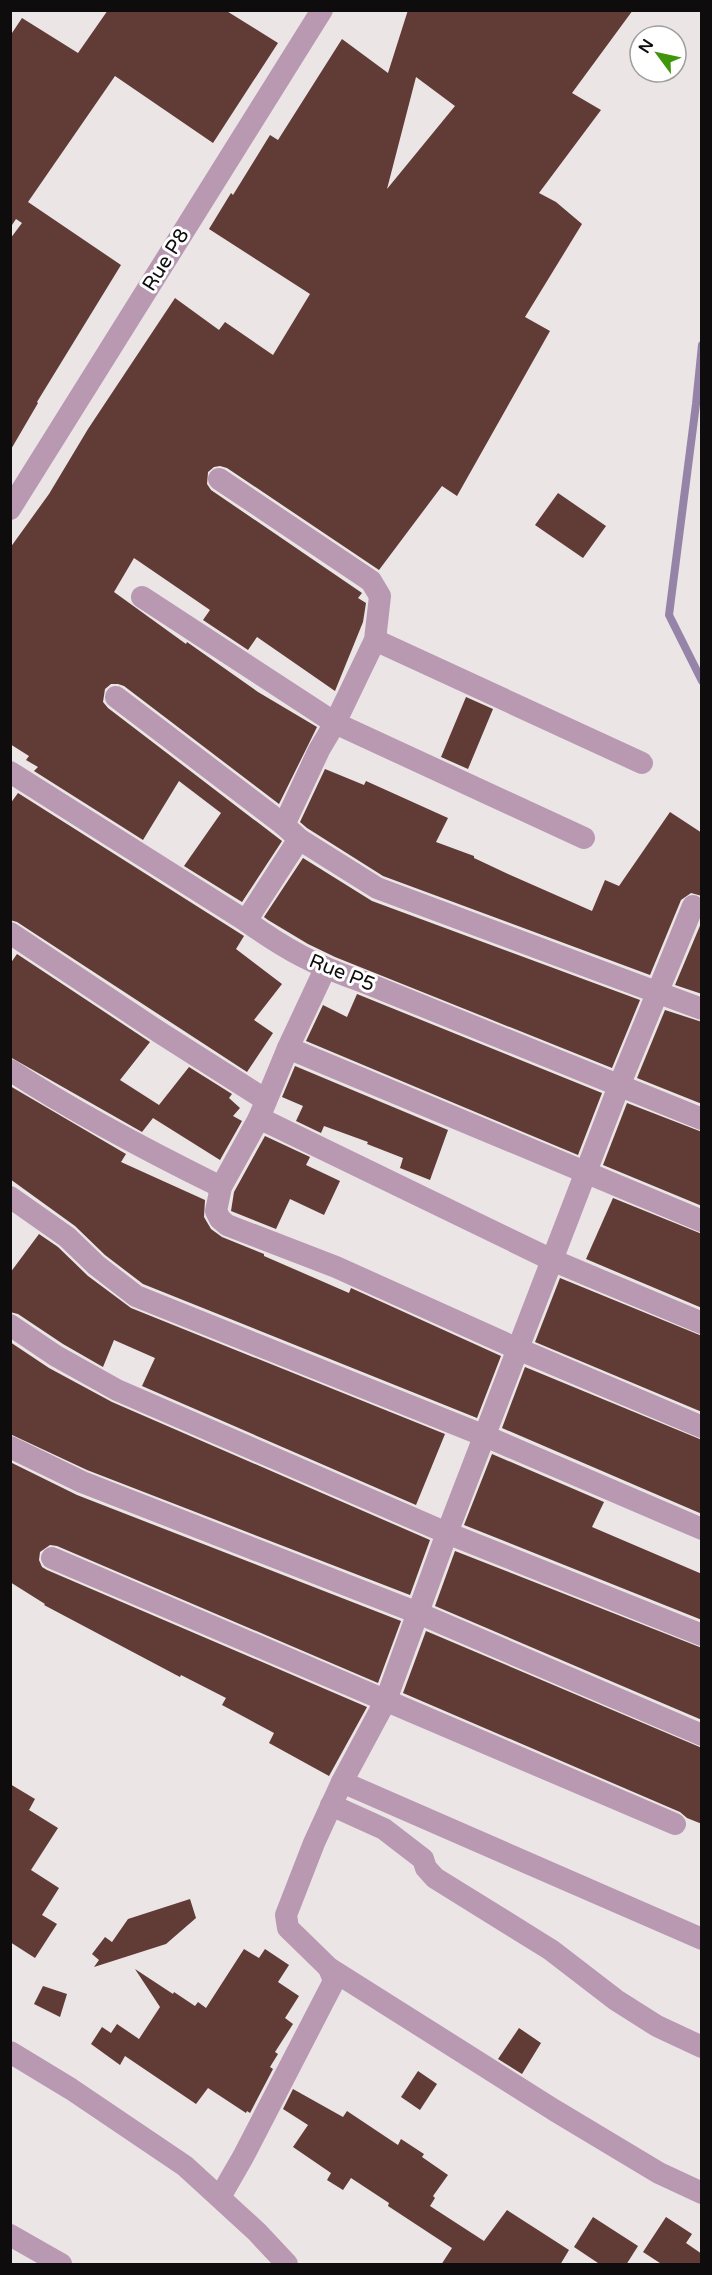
<svg xmlns="http://www.w3.org/2000/svg" width="712" height="2275" font-family="'Varela Round',sans-serif">
  <style>
    .lines { fill: none; stroke-linecap: round; stroke-linejoin: round }
    .stream { stroke: #9584a7; stroke-width: 8 }
    .building { fill: #613b35; fill-rule: evenodd }
    .minor { stroke: #b999b2; stroke-width: 22 }
    .labels { text-anchor: middle; dominant-baseline: central; stroke-width: 6; stroke-linejoin: round; paint-order: stroke }
    .street-label { font-size: 20px; fill: #0e0c0d; stroke: #fff }
  </style>
  <rect width="100%" height="100%" fill="#ebe5e6"/>
  <g class="lines">
    <path class="stream" d="M702,345L696,404L669,615L702,681"/>
  </g>
  <g class="building">
    <path d="M108,10H225L278,43L213,143L115,76L28,202L121,265L37,402L38,403L10,451V239L22,223L16,219L10,228V36L22,18L78,53Z"/>
    <path d="M408,10H633L572,93L601,110L539,193L556,202L582,224L525,317L550,331L457,496L442,486L379,570L227,468L220,466L214,467L208,472L207,484L211,490L362,593L358,598L366,603L363,622L335,691L257,637L248,650L203,620L210,610L134,558L114,592L186,644L187,642L258,692L317,727L279,804L124,686L118,684H111L105,689L103,702L108,708L282,841L242,902L184,866L221,813L179,781L143,840L34,771L38,767L26,760L29,756L10,744V548L49,494L88,429L175,298L219,330L225,322L273,355L310,294L209,229L231,193L233,195L270,135L278,140L342,39L388,73ZM416,77L455,106L387,189Z"/>
    <path d="M558,493L606,526L583,558L535,525Z"/>
    <path d="M466,697L493,709L468,769L441,757Z"/>
    <path d="M325,769L364,785L366,781L448,818L436,842L474,856V858L508,874L592,911L605,880L619,886L670,812L702,833V896L691,893L681,900L650,975L383,876L307,828L300,822Z"/>
    <path d="M18,793L244,936L236,949L282,984L254,1020L273,1033L247,1072L17,922L10,920V804Z"/>
    <path d="M303,858L372,901L640,1000L612,1068L335,957L308,944L268,920L264,917Z"/>
    <path d="M702,921V994L675,985Z"/>
    <path d="M17,954L150,1042L120,1080L159,1105L189,1067L232,1094L229,1098L240,1108L233,1116L242,1121L220,1160L153,1118L142,1132L10,1057V964Z"/>
    <path d="M357,994L602,1093L578,1155L306,1041L323,1005L347,1017Z"/>
    <path d="M665,1010L702,1022V1104L637,1078Z"/>
    <path d="M295,1066L448,1130L430,1180L400,1168L403,1158L367,1144L368,1142L324,1126L321,1133L296,1121L303,1106L282,1097Z"/>
    <path d="M10,1086L126,1154L121,1162L205,1200L204,1217L211,1229L222,1237L264,1254V1256L349,1293L351,1288L501,1356L477,1418L143,1284L105,1255L75,1226L10,1179Z"/>
    <path d="M627,1103L702,1132V1206L603,1165Z"/>
    <path d="M265,1136L310,1157L306,1165L340,1181L324,1215L290,1199L276,1229L231,1211L234,1192Z"/>
    <path d="M613,1198L702,1234V1308L586,1259Z"/>
    <path d="M39,1234L58,1247L88,1276L131,1308L445,1434L416,1505L142,1386L155,1358L114,1340L103,1367L63,1344L18,1314L10,1312V1273Z"/>
    <path d="M560,1278L702,1336V1412L535,1342Z"/>
    <path d="M10,1342L49,1368L112,1402L430,1540L410,1595L87,1470L10,1434Z"/>
    <path d="M525,1367L702,1440V1514L502,1428Z"/>
    <path d="M492,1454L604,1502L592,1527L702,1574V1620L464,1525Z"/>
    <path d="M10,1462L77,1495L401,1621L378,1683L57,1546L50,1545L40,1552L39,1560L42,1567L47,1570L367,1707L329,1776L269,1743L274,1733L222,1705L226,1698L181,1675L180,1677L44,1605L45,1604L10,1582Z"/>
    <path d="M455,1551L702,1648V1720L435,1606Z"/>
    <path d="M426,1631L702,1748V1824L687,1818L680,1812L403,1693Z"/>
    <path d="M10,1784L35,1799L29,1810L58,1828L31,1870L59,1888L42,1915L57,1924L35,1958L10,1942Z"/>
    <path d="M190,1899L196,1918L166,1944L94,1967L99,1960L92,1954L105,1937L112,1942L128,1919Z"/>
    <path d="M244,1949L259,1958L265,1949L289,1965L278,1982L299,1996L285,2018L293,2024L275,2052L278,2054L270,2067L273,2069L250,2113L247,2111L246,2113L208,2088L196,2104L125,2056L120,2065L91,2044L102,2027L111,2033L117,2024L139,2039L160,2007L135,1969L173,1994L174,1992L195,2006L198,2002L206,2008Z"/>
    <path d="M43,1986L67,1994L60,2017L34,2004Z"/>
    <path d="M519,2028L541,2043L522,2074L498,2059Z"/>
    <path d="M418,2071L437,2084L420,2110L401,2097Z"/>
    <path d="M293,2089L343,2117L347,2111L398,2145L401,2139L424,2154L422,2157L448,2175L433,2196L435,2198L430,2206L484,2241L507,2210L569,2250L560,2265H441L452,2248L388,2206L389,2203L351,2178L343,2190L327,2180L331,2173L293,2147L308,2125L283,2109Z"/>
    <path d="M593,2217L638,2246L626,2265H601L574,2247Z"/>
    <path d="M666,2217L692,2234L686,2243L702,2254V2265H663L643,2252Z"/>
  </g>
  <g class="lines">
    <g class="minor">
      <path d="M219,479L371,581L380,596L375,640L335,723L319,750L284,825L299,839L246,921"/>
      <path d="M10,509L322,10"/>
      <path d="M142,597L335,723L584,838"/>
      <path d="M375,640L642,763"/>
      <path d="M116,697L284,825"/>
      <path d="M10,772L246,921C285,949 316,966 361,981L702,1119"/>
      <path d="M299,839L377,888L702,1009"/>
      <path d="M10,933L159,1032L266,1100"/>
      <path d="M325,969L288,1048L259,1118L221,1187L216,1211L220,1219L227,1225L336,1267L518,1349L702,1427"/>
      <path d="M288,1048L702,1221"/>
      <path d="M10,1070C77,1114 148,1151 221,1187"/>
      <path d="M259,1118L552,1260L702,1323"/>
      <path d="M10,1197L67,1237L96,1265L136,1296L485,1436L702,1529"/>
      <path d="M10,1325L56,1356L117,1390L447,1533L702,1635"/>
      <path d="M10,1447L82,1482L418,1613L702,1735"/>
      <path d="M52,1558L675,1824"/>
      <path d="M342,1782L702,1939"/>
      <path d="M331,1805L384,1829L423,1859L426,1868L435,1878L551,1950L616,2000L657,2026L702,2047"/>
      <path d="M329,1968L554,2110L659,2173L702,2193"/>
      <path d="M10,2052L71,2089L185,2166L257,2232L287,2264"/>
      <path d="M220,2197L243,2157L334,1981L329,1968L288,1928L286,1915L314,1843L342,1782L386,1700L447,1533L619,1086L693,906"/>
      <path d="M10,2235L61,2264"/>
    </g>
  </g>
  <g class="labels">
    <g class="street-label">
      <text transform="translate(166 260) rotate(-58)">Rue P8</text>
      <text transform="translate(342 973) rotate(22)">Rue P5</text>
    </g>
  </g>
  <rect width="712" height="2275" fill="none" stroke="#0e0c0d" stroke-width="24"/>
  <g transform="translate(658 54) rotate(303)"><circle r="28" fill="#ffffff" stroke="#9f9e9e" stroke-width="1.5"/>
  <path d="M0-4.5L10 22L0 15L-10 22Z" fill="#3f960b"/>
  <text y="-9" font-size="16" font-weight="bold" text-anchor="middle" fill="#0e0c0d">N</text>
  </g>
</svg>
